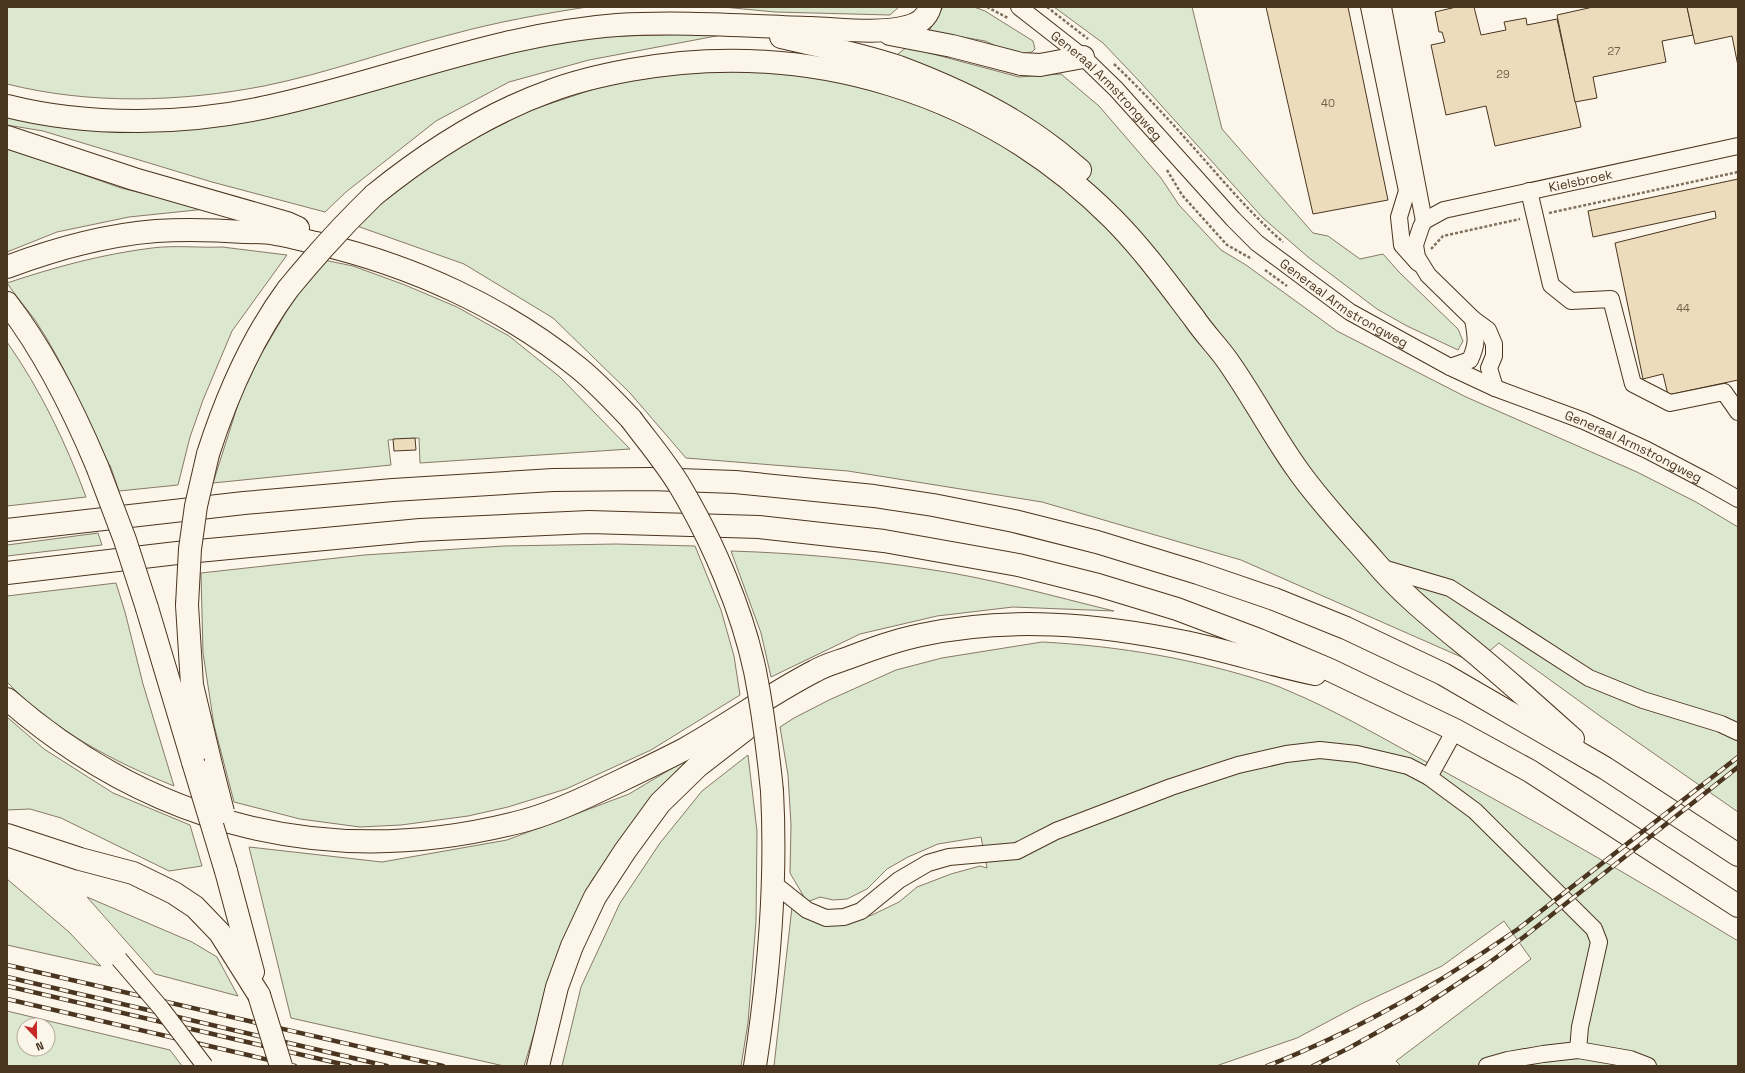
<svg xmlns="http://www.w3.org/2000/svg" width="1745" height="1073" font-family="'Space Grotesk',sans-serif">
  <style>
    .green { fill: #dce7d0; stroke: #887966; fill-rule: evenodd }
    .building { fill: #ecdcbc; stroke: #4a3520 }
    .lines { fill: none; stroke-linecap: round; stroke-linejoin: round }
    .minor-casing { stroke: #4a3520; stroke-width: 18 }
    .highway-casing { stroke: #4a3520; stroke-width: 24 }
    .path { stroke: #7f6f5c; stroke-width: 2.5; stroke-dasharray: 3 2; stroke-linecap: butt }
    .minor { stroke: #fbf6e9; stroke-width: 16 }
    .highway { stroke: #fbf6e9; stroke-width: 22 }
    .rail-casing { stroke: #4a3520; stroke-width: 4.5 }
    .rail { stroke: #fbf6e9; stroke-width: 3; stroke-dasharray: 9; stroke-linecap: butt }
    .minor-bridge-casing { stroke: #4a3520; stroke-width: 18; stroke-linecap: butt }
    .highway-bridge-casing { stroke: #4a3520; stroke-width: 24; stroke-linecap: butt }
    .minor-bridge { stroke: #fbf6e9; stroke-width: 16 }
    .highway-bridge { stroke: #fbf6e9; stroke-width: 22 }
    .labels { text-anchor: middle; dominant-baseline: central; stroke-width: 3; stroke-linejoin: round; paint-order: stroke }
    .number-label { font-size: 11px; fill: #725f47 }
    .street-label { font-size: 13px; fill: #4a3520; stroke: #fbf6e9 }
  </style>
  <rect width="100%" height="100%" fill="#fbf6e9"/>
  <g class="green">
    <path d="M7,7H587C542,14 497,22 453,34C390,50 328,73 264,86C180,102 91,105 7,84Z"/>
    <path d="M723,7H899L890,15L775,12Z"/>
    <path d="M943,7H974L985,11L1033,41L1035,49L1032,52L1021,54L1003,49L985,41L929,31Z"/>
    <path d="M1054,7H1192L1222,129L1313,233L1328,236L1360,259L1383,254L1399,272L1458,329L1463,341L1458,350L1407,326L1377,309L1308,257L1263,218L1141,83L1103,43Z"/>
    <path d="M732,33L589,60L509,82L436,121L346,192L325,212L212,182L43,131L7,125V112L226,122L352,97L496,54L586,37Z"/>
    <path d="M907,47L1019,77L1061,74L1099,106L1161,178L1179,205L1221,250L1246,265L1337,331L1466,397L1637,472L1696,502L1738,527V812L1600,716L1499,643L1475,663L1241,560L1042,502L848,471L686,458L630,393L553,318L464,264L357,226L387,198L439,156L531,110L624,79L736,65L859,84Z"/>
    <path d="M7,148L121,188L206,209L129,217L57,232L7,252Z"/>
    <path d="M222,247L287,255L232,331L203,400L190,437L178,485L119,491L110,465H107C86,416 65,365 35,320C26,308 16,296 7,283C55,267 103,254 152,248C175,245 200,248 222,247Z"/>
    <path d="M324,260L353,266L405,285L457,307L509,336L560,377L630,449L420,463L419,438L388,440L391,465L213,483L240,398L260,356L298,292Z"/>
    <path d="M7,342C40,389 66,443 86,497L7,506Z"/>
    <path d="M98,533L102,545L7,556V545Z"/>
    <path d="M616,544L695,546L721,610L734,656L740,695L651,750L566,789L508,807L468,816L401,825L360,827L300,819L234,802L214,725L203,653L201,573L364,555L504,546Z"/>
    <path d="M731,551C797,553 862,559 927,569C990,578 1052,596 1114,611L1013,607L937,616L860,634L771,677L761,633Z"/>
    <path d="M116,583L125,612L143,684L174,786C114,762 53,730 7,682V596Z"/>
    <path d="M1042,642C1119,646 1196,659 1269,683C1281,687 1293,693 1305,698C1349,718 1391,743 1434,766C1537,822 1638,880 1738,941V1066H1401L1396,1061L1531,959L1504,921L1442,966L1359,1005L1297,1038L1216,1066H774L792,907L844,924L872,915L899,902L917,887L951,874L980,866L987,868L981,837L938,844L908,857L887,869L867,889L847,899L833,900L820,897L807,902L790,873L791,825L788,775L780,727L794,718L829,700L896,670L942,658Z"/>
    <path d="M7,717L44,749L113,793L190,825L202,866L169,871L61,818L30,809L7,810Z"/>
    <path d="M716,742L663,787L592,880L554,969L524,1066H504L291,1018L249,847L382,862L507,840L629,794Z"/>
    <path d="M748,755L757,831L756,921L748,1023L741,1066H562L581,987L620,903L660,843L702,791Z"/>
    <path d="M7,879L69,932L101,966L7,945Z"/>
    <path d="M87,897L192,942L217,957L238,996L155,974Z"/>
    <path d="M7,1011L170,1050L182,1066H7ZM24,1025H48V1049H24Z"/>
  </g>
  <g class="building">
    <path d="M1266,7H1348L1388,200L1313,214Z"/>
    <path d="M1456,7H1474L1481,35L1506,30L1504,22L1526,18L1527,25L1557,19L1581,127L1495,146L1486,106L1446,115L1431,45L1445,42L1442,32H1439L1435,12Z"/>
    <path d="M1593,7H1687L1693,35L1662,41L1666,62L1593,77L1597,98L1575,102L1557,15Z"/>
    <path d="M1687,7H1738V66L1732,36L1695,44Z"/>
    <path d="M1738,179V380L1668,395L1663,374L1643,379L1615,243L1716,218L1715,211L1593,237L1588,211Z"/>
    <path d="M415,438L416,450L394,451L393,439Z"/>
  </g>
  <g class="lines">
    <defs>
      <g id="minor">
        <path id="s1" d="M1019,7L1083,57L1116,89L1233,219L1257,243L1350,312L1450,367L1495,388L1584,421L1647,450L1708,482L1738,499"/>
        <path d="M1369,7L1407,191L1399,217L1402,245L1418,263"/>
        <path d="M1383,7L1424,221"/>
        <path d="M1529,191L1551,285L1571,301L1611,299L1633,384L1670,403L1724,392L1738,412"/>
        <path d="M1450,367L1470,360C1478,343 1476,337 1473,319"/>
        <path id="s2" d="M1495,388L1489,368L1494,356V344L1488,330L1473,319L1428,275L1417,257L1415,245L1421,227L1424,221L1444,210L1738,146"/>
        <path d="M1379,567L1450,588L1589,678L1643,700L1721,724L1738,732"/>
        <path d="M1429,777L1455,730"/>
        <path d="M773,883L807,910L826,918L844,917L861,911L899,880L928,863L949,857L1017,851L1056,831L1171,787L1238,765L1286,754L1320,750L1357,754L1408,766L1429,777L1475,811L1594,929L1599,942L1580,1027L1578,1050"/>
        <path d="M1487,1066L1508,1060L1543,1054L1578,1050L1630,1059L1648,1066"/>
      </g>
      <g id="highway">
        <path d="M890,34L952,46L1021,64L1040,65L1083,57"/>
        <path d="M781,37C820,46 861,54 899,67C950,86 1009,114 1052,147C1062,154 1071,163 1080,170"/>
        <path d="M7,106C90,127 187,125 271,106C386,81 498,34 617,25C681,21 747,26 811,28C840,29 879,34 906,27C917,25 927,18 930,7"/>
        <path d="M7,137L134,179L287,223L298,228"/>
        <path d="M374,195C426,153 486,114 550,91C576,81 603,75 630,70C807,38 985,91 1112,218C1143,249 1168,284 1194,318C1204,333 1217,346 1227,360C1252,395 1272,434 1297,469C1320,502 1349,532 1375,562C1406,599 1445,628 1482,659C1513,685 1543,712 1573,739"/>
        <path d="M7,267C55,249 105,235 156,231C186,229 216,230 245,232C256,232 266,232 276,234C290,236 303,240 316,243C411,265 504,307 580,369C598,384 615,402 631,419"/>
        <path d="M7,303C45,352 73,409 97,466"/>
        <path d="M208,454C227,395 251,339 288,289"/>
        <path d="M7,530L244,503L393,490L553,480L650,479L735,482L874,496L933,505L1014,521L1097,542L1198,573L1274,599L1346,628L1443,674L1605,768L1738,855"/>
        <path d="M7,573L177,553L420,530L589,522L759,527L884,541L1018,565L1098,585L1177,609L1259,640L1330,670L1455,730L1530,771L1738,906"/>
        <path d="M187,605L192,685L212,769"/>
        <path d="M147,608L193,762"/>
        <path d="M7,699C155,828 333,871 523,821C550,814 576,802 601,790C628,777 656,764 683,750C728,725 770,694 815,671C825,665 837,662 848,658C872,649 896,640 921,635C1009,616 1098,624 1185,642C1229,651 1271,665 1315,674"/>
        <path d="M7,835L80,859L133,873L174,893L195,907L220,933L259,995"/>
        <path d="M226,871L253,972"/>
        <path d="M538,1066L557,987L572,946L595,897L625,851L660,803L698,766L755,722"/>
        <path d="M755,1066C769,975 777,883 772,791"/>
      </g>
    </defs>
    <use href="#minor" class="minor-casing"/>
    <use href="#highway" class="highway-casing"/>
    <g class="path">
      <path d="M987,7L1008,18"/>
      <path d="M1047,7L1088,39"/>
      <path d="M1114,64C1153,101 1188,141 1223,181C1242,202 1261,223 1283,242"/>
      <path d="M1167,170L1182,195L1227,245L1252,259"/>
      <path d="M1549,213L1738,172"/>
      <path d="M1431,249L1443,236L1520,219"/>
      <path d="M1265,270L1287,286"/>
    </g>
    <use href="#minor" class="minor"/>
    <use href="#highway" class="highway"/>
    <defs>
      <g id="rail">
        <path d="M7,965L443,1066"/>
        <path d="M7,977L387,1066"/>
        <path d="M7,986L350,1066"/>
        <path d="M7,999L295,1066"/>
        <path d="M1267,1066C1357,1031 1439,984 1518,929L1738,757"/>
        <path d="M1313,1066L1349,1048L1419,1009L1486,965L1525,936L1738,767"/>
      </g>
    </defs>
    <use href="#rail" class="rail-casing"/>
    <use href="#rail" class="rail"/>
    <defs>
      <path id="minor-bridge" d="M119,959L161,1008L205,1066"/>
      <g id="highway-bridge">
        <path d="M288,289C315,256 343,225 374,195"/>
        <path d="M631,419C648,442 667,464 681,488C713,542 742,610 755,671C763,711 768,751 772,791"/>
        <path d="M97,466L125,540L147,608"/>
        <path d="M187,605L190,549L196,506L208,454"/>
        <path d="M193,762L226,871"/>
        <path d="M212,769L223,812"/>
        <path d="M259,995L281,1066"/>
      </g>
    </defs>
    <use href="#minor-bridge" class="minor-bridge-casing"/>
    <use href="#highway-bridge" class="highway-bridge-casing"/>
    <use href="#minor-bridge" class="minor-bridge"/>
    <use href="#highway-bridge" class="highway-bridge"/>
  </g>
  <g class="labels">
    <g class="number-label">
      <text x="1614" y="51">27</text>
      <text x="1503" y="74">29</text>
      <text x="1328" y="103">40</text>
      <text x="1683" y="308">44</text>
    </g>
    <g class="street-label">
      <text stroke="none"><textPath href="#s1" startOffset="118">Generaal Armstrongweg</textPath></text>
      <text stroke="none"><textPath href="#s2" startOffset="364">Kielsbroek</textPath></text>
      <text stroke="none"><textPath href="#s1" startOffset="442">Generaal Armstrongweg</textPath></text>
      <text stroke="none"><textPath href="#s1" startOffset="766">Generaal Armstrongweg</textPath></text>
    </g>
  </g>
  <rect width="1745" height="1073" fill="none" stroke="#4a3520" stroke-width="16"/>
  <g transform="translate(36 1037) rotate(158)"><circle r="19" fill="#fbf6e9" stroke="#b4a999"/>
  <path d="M0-3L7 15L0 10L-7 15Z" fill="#c62828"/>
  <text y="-6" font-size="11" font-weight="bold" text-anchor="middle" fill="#4a3520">N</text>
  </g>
</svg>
